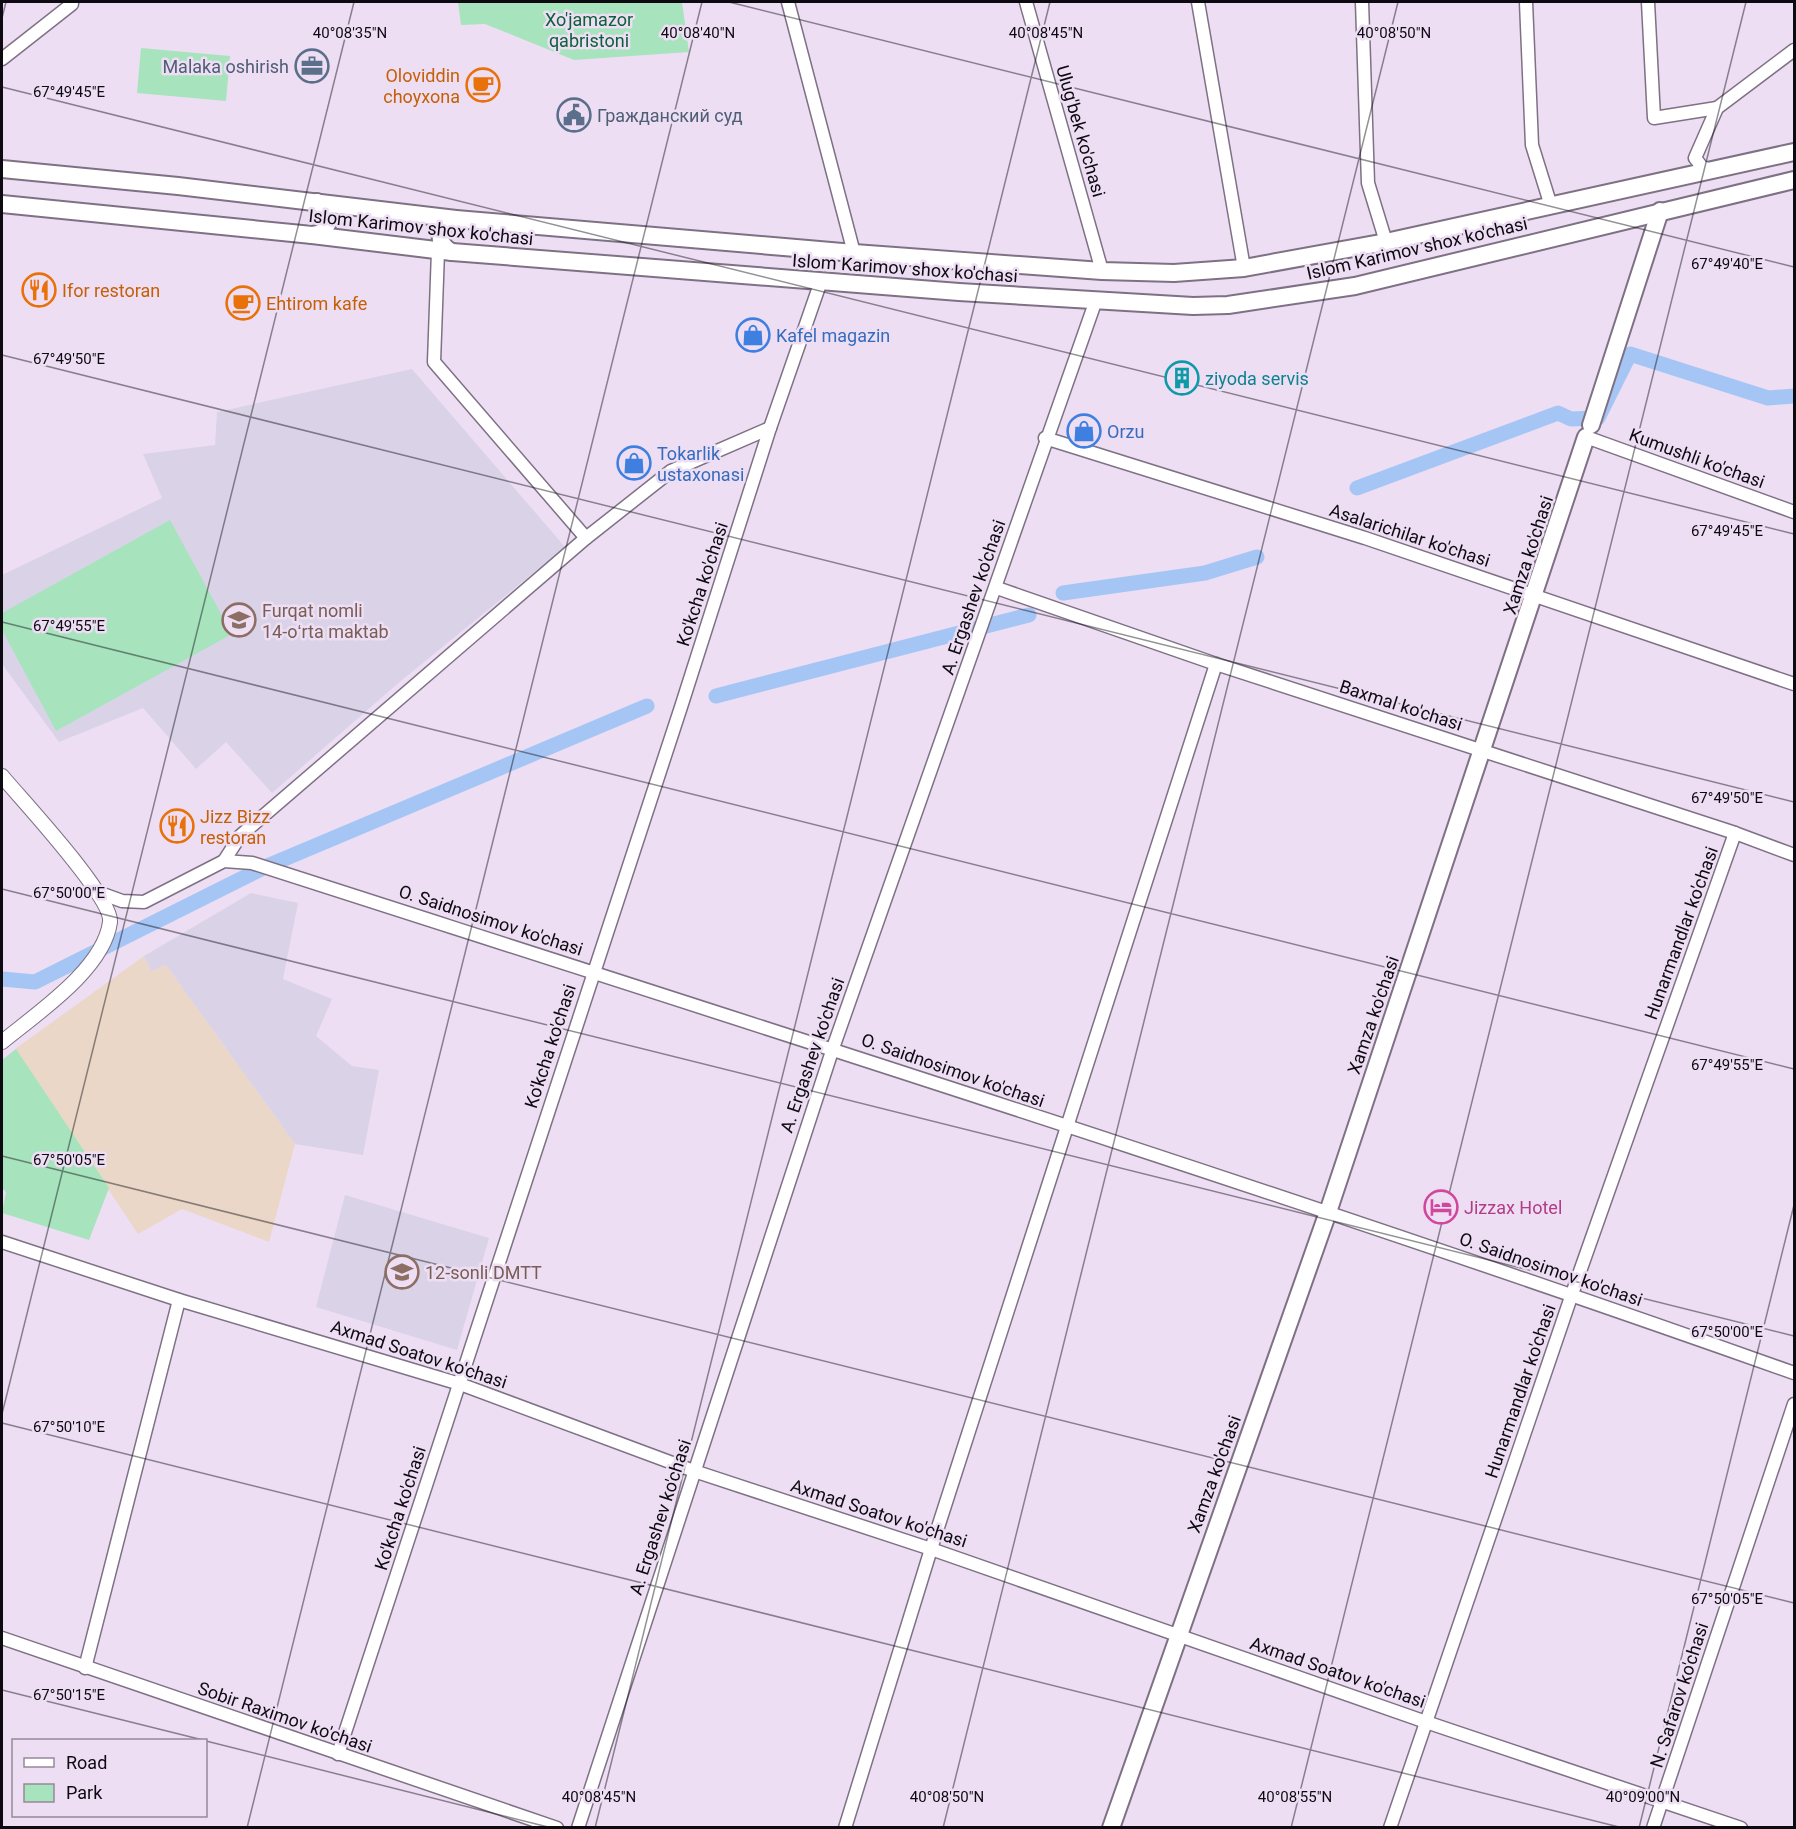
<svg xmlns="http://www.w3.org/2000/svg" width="1796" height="1829" font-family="Roboto,sans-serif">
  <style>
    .industrial { fill: #ead7c8 }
    .education { fill: #dad3e8 }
    .green { fill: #a7e4be }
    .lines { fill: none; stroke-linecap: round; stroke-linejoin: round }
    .canal { stroke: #a5c6f5; stroke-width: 15 }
    .minor-casing { stroke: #7e7184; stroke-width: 15 }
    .tertiary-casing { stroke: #7e7184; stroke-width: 16 }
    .secondary-casing { stroke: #7e7184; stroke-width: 20 }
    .minor { stroke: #fff; stroke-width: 12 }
    .tertiary { stroke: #fff; stroke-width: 14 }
    .secondary { stroke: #fff; stroke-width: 16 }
    .ticks { fill: none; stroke: #0e0a11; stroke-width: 1.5; stroke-opacity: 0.45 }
    .labels { text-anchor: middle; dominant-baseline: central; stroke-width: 5; stroke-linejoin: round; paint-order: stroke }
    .park-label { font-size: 18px; fill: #0d613a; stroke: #eddef4 }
    .service-label { font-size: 18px; fill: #4e5e75; stroke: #eddef4; text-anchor: end }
    .food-label { font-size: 18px; fill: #c56008; stroke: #eddef4; text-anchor: start }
    .street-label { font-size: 18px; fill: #0e0a11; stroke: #eddef4 }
    .shop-label { font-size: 18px; fill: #366cbe; stroke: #eddef4; text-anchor: start }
    .culture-label { font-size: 18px; fill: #0d838f; stroke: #eddef4; text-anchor: start }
    .education-label { font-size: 18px; fill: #785e54; stroke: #eddef4; text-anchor: start }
    .hotel-label { font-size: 18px; fill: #b23c85; stroke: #eddef4; text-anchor: start }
    .ticks-label { font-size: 15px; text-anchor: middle; fill: #0e0a11; stroke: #eddef4; stroke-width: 5; stroke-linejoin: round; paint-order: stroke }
  </style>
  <rect width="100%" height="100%" fill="#eddef4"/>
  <path class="industrial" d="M144,956L151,971L166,965L295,1144L269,1242L182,1209L138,1234L15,1049Z"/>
  <g class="education">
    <path d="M412,369L565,547L402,680L272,793L226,742L196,769L143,708L59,742L2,664V575L162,498L143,454L215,445L217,412Z"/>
    <path d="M251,893L298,903L283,979L332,999L316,1036L352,1066L379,1070L363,1155L295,1144L166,965L151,971L144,956Z"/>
    <path d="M345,1195L489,1238L457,1350L316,1307Z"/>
  </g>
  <g class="green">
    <path d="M458,2H682L689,52L574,60L485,24L461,25Z"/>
    <path d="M141,48L230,56L226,101L137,93Z"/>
    <path d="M170,520L232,634L56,731L2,630V613Z"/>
    <path d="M16,1049L109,1188L89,1240L2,1213L6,1192L2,1188V1060Z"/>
  </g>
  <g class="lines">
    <g class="canal">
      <path d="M1357,488L1558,413L1571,419L1598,418L1630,354L1768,398L1794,396"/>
      <path d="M1063,593L1205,573L1257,557"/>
      <path d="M716,696L1029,615"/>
      <path d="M2,979L35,982L265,867L647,706"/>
    </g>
    <defs>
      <g id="minor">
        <path d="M788,2L854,253"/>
        <path d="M1026,2L1102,271"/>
        <path d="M1198,2L1244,268"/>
        <path d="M1362,2L1368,183L1386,242"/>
        <path d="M1526,2L1532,145L1551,206"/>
        <path d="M1648,2L1654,118L1717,108"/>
        <path d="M2,59L72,4V2"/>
        <path d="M1711,170L1702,167L1695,158L1717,108L1794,50"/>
        <path d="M438,251L434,362L586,538"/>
        <path d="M1586,437L1794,512"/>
        <path d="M1045,438L1365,538L1794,684"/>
        <path d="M997,588L1216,664L1735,833L1794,855"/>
        <path d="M224,861L240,836L586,538L671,471L770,428"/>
        <path d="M100,893L122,901L144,902L224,861L252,863C768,1029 1284,1192 1794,1373"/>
        <path d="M2,1242L179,1300L460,1384L694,1471L931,1549L1426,1722L1741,1828"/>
        <path d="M2,1638L557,1828"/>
        <path d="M85,1668L179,1300"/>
        <path d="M338,1754L681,707L770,428L821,281"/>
        <path d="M578,1828L833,1048L1096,300"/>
        <path d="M845,1828L931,1549L1216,664"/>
        <path d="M1390,1828L1572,1294L1735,833"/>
        <path d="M1653,1828L1794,1404"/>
      </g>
      <path id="tertiary" d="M2,776C21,799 113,897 110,922C104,969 36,1014 2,1042"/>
      <g id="secondary">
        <path d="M2,169L178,186L456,219L854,253L1102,271L1174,273L1244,268L1386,242L1794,152"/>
        <path d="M2,204L312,235L452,252L959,292L1193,306L1228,305L1355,286L1794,180"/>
        <path d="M312,235L322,233L329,221L325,207L317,202"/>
        <path d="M452,252C441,247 438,238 443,227L456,219"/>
        <path d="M1591,425L1660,211"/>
        <path d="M1111,1828L1328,1212L1586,437"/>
      </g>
    </defs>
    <use href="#minor" class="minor-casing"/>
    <use href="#tertiary" class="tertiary-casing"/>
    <use href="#secondary" class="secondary-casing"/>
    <use href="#minor" class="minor"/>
    <use href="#tertiary" class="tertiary"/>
    <use href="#secondary" class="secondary"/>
  </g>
  <path class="ticks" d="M729,2L1794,267M2,18L6,2M2,87L1794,534M2,355L1794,802M2,622L1794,1069M2,889L1794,1336M2,1156L1794,1603M2,1414L354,2M2,1423L1623,1828M2,1690L203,1740M206,1741L552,1828M247,1828L702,2M595,1828L1050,2M943,1828L1398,2M1291,1828L1746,2M1639,1828L1794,1205"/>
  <defs>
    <symbol id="office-ring" viewBox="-11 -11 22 22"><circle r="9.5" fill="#eddef4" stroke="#5c6f8a" stroke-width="1.5"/><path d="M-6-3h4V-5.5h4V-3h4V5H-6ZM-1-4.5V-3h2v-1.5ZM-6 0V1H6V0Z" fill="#5c6f8a"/></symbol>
    <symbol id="cafe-ring" viewBox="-11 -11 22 22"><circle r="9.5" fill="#eddef4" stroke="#e8710a" stroke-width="1.5"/><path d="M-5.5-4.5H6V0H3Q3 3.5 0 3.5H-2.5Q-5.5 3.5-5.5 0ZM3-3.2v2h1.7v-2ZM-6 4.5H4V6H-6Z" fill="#e8710a"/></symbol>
    <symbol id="civic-ring" viewBox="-11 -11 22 22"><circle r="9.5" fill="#eddef4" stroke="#5c6f8a" stroke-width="1.5"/><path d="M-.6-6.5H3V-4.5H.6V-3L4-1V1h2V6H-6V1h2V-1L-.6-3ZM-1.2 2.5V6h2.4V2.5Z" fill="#5c6f8a"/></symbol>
    <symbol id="restaurant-ring" viewBox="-11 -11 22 22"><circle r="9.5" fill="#eddef4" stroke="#e8710a" stroke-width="1.5"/><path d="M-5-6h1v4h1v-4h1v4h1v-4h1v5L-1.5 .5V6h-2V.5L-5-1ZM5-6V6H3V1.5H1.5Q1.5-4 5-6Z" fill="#e8710a"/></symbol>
    <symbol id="shop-ring" viewBox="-11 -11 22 22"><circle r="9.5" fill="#eddef4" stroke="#3f7fe0" stroke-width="1.5"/><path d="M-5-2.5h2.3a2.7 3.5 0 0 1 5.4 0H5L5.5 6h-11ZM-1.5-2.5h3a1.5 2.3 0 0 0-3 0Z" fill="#3f7fe0"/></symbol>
    <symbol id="building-ring" viewBox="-11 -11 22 22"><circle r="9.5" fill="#eddef4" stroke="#0f9aa8" stroke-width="1.5"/><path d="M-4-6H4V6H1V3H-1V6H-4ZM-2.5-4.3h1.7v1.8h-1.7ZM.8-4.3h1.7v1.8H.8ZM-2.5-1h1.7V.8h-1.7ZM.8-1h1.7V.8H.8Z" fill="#0f9aa8"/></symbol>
    <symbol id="school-ring" viewBox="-11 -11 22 22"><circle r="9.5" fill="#eddef4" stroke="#8d6e63" stroke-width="1.5"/><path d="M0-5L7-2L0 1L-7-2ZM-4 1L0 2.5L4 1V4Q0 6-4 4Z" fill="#8d6e63"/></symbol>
    <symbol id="hotel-ring" viewBox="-11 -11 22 22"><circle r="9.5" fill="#eddef4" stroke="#d1479c" stroke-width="1.5"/><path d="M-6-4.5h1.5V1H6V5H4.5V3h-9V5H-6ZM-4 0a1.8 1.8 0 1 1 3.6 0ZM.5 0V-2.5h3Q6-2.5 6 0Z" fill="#d1479c"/></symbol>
  </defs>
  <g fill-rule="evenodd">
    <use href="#office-ring" x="293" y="47" width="38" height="38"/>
    <use href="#cafe-ring" x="464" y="66" width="38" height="38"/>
    <use href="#civic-ring" x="555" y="96" width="38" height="38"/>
    <use href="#restaurant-ring" x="20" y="271" width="38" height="38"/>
    <use href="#cafe-ring" x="224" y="284" width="38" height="38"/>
    <use href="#shop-ring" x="734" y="316" width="38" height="38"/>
    <use href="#building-ring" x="1163" y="359" width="38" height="38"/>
    <use href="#shop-ring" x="1065" y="412" width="38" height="38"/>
    <use href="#shop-ring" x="615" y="444" width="38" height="38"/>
    <use href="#school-ring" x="220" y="601" width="38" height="38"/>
    <use href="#restaurant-ring" x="158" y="807" width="38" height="38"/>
    <use href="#hotel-ring" x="1422" y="1188" width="38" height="38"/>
    <use href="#school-ring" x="383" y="1253" width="38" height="38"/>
  </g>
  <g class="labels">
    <g class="park-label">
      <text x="589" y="19">Xo'jamazor<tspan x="589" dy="21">qabristoni</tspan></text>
    </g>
    <g class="service-label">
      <text x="289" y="66">Malaka oshirish</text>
      <text x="597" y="115" text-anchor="start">Гражданский суд</text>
    </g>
    <g class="food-label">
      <text x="460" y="75" text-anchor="end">Oloviddin<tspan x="460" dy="21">choyxona</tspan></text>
      <text x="62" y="290">Ifor restoran</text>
      <text x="266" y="303">Ehtirom kafe</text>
      <text x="200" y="816">Jizz Bizz<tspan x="200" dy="21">restoran</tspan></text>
    </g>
    <g class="street-label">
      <text transform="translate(1081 131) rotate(74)">Ulug'bek ko'chasi</text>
      <text transform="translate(421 227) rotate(6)">Islom Karimov shox ko'chasi</text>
      <text transform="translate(1417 248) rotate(-13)">Islom Karimov shox ko'chasi</text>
      <text transform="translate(905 268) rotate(4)">Islom Karimov shox ko'chasi</text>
      <text transform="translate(1697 458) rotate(20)">Kumushli ko'chasi</text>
      <text transform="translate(1410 535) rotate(18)">Asalarichilar ko'chasi</text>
      <text transform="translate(1528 555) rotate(-72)">Xamza ko'chasi</text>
      <text transform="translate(702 584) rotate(-72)">Ko'kcha ko'chasi</text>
      <text transform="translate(973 597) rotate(-71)">A. Ergashev ko'chasi</text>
      <text transform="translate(1401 705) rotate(18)">Baxmal ko'chasi</text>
      <text transform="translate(491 920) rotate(18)">O. Saidnosimov ko'chasi</text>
      <text transform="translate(1681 933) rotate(-70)">Hunarmandlar ko'chasi</text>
      <text transform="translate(1373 1015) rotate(-71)">Xamza ko'chasi</text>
      <text transform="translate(550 1046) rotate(-72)">Ko'kcha ko'chasi</text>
      <text transform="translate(812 1055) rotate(-71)">A. Ergashev ko'chasi</text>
      <text transform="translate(953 1070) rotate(19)">O. Saidnosimov ko'chasi</text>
      <text transform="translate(1551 1269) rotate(19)">O. Saidnosimov ko'chasi</text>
      <text transform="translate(419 1354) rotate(18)">Axmad Soatov ko'chasi</text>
      <text transform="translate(1520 1391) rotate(-71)">Hunarmandlar ko'chasi</text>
      <text transform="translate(1214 1474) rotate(-70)">Xamza ko'chasi</text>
      <text transform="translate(400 1508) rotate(-72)">Ko'kcha ko'chasi</text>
      <text transform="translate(879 1513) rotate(18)">Axmad Soatov ko'chasi</text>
      <text transform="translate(660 1517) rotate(-72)">A. Ergashev ko'chasi</text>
      <text transform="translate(1338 1672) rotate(19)">Axmad Soatov ko'chasi</text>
      <text transform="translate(1679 1695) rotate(-72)">N. Safarov ko'chasi</text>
      <text transform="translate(285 1717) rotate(19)">Sobir Raximov ko'chasi</text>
    </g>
    <g class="shop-label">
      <text x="776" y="335">Kafel magazin</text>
      <text x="1107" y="431">Orzu</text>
      <text x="657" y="453">Tokarlik<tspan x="657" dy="21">ustaxonasi</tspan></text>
    </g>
    <g class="culture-label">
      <text x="1205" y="378">ziyoda servis</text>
    </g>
    <g class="education-label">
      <text x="262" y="610">Furqat nomli<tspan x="262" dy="21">14-oʻrta maktab</tspan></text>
      <text x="425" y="1272">12-sonli DMTT</text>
    </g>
    <g class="hotel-label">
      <text x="1464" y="1207">Jizzax Hotel</text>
    </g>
  </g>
  <g class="ticks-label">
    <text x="350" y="38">40°08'35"N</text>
    <text x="698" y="38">40°08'40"N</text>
    <text x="1046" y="38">40°08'45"N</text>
    <text x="1394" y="38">40°08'50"N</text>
    <text x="69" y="97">67°49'45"E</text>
    <text x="1727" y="269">67°49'40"E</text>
    <text x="69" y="364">67°49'50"E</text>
    <text x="1727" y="536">67°49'45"E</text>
    <text x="69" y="631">67°49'55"E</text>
    <text x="1727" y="803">67°49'50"E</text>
    <text x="69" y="898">67°50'00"E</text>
    <text x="1727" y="1070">67°49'55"E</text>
    <text x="69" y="1165">67°50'05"E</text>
    <text x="1727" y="1337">67°50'00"E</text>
    <text x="69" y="1432">67°50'10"E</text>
    <text x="1727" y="1604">67°50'05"E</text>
    <text x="69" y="1700">67°50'15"E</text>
    <text x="599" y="1802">40°08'45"N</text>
    <text x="947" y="1802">40°08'50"N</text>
    <text x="1295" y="1802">40°08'55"N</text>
    <text x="1643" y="1802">40°09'00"N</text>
  </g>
  <rect width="1796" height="1829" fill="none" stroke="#0e0a11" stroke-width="6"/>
  <rect x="12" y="1739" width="195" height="78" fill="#eddef4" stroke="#948999" stroke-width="1.5"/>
  <rect x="24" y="1758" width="30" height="9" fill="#ffffff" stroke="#948999" stroke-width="1.5"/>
  <text x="66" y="1769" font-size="18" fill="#0e0a11">Road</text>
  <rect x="24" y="1784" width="30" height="18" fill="#a7e4be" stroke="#948999" stroke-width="1.5"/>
  <text x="66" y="1799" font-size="18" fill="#0e0a11">Park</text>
</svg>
